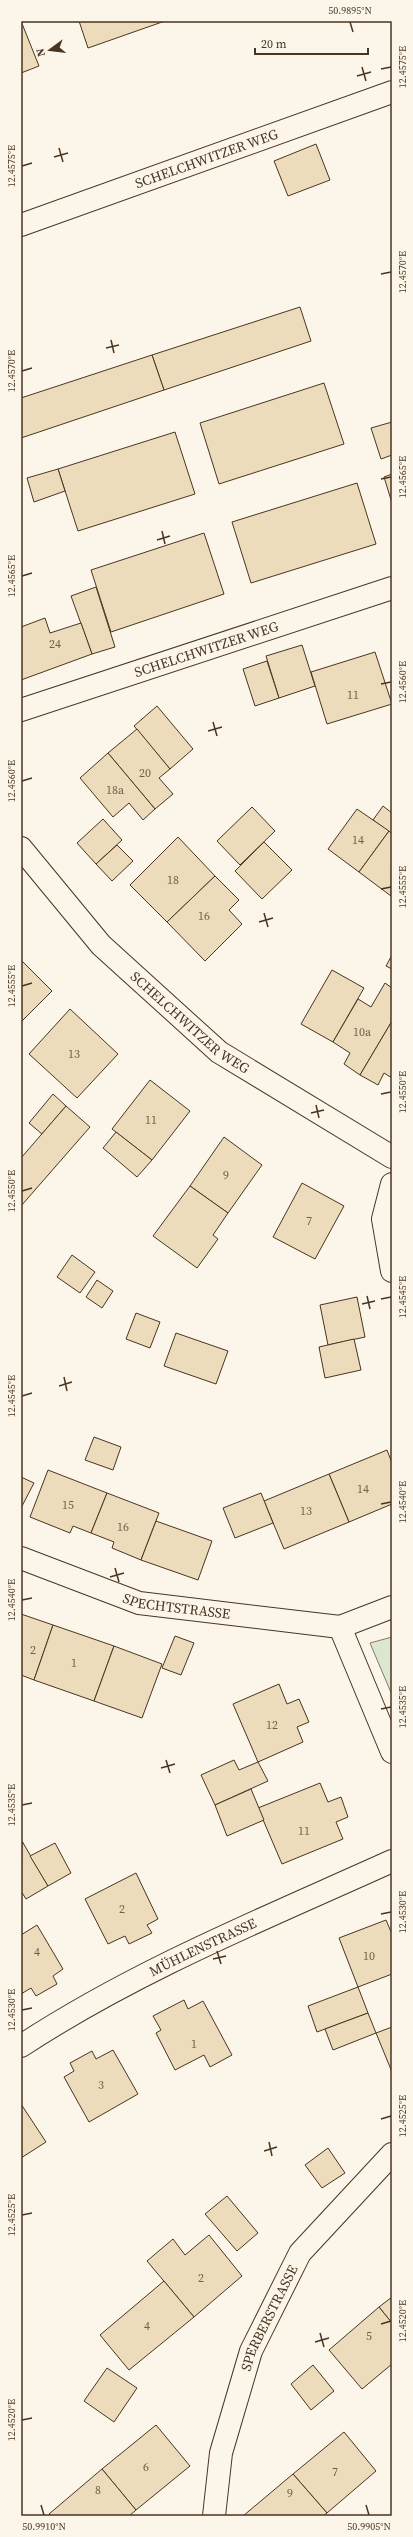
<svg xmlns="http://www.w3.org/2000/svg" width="413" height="2537" font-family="'Source Serif 4',serif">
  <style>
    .green { fill: #dce7d0; stroke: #887966 }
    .building { fill: #ecdcbc; stroke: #4a3520 }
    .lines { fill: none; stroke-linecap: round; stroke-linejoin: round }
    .minor-casing { stroke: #4a3520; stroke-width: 24 }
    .minor { stroke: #fbf6e9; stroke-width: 22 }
    .ticks { fill: none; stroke: #4a3520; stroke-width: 1.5 }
    .labels { text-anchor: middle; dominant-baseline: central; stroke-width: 3; stroke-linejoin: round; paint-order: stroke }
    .number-label { font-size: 12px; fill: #725f47 }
    .street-label { font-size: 14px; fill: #4a3520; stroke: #fbf6e9 }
    .neatline { fill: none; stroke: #4a3520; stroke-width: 1.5 }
    .ticks-label { font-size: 10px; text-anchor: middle; fill: #4a3520 }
  </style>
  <rect width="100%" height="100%" fill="#fbf6e9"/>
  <path class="green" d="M392,1637V1695L370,1643Z"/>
  <g class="building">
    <path d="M21,21L39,66L21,73Z"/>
    <path d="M79,21H165L88,48Z"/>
    <path d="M316,144L330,180L288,196L274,161Z"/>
    <path d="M300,307L311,341L164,390L152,355Z"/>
    <path d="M152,355L164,390L21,438V398Z"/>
    <path d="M324,383L344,444L219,484L200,423Z"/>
    <path d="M392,422V455L381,459L371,428Z"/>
    <path d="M175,432L195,494L78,531L58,469Z"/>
    <path d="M58,469L65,491L34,502L27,478Z"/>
    <path d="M392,474V503L384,477Z"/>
    <path d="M357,483L376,544L251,583L232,522Z"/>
    <path d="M204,533L224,594L111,632L91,570Z"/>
    <path d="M96,587L115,647L92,654L71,596Z"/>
    <path d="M45,618L50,633L81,623L92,654L21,680V627Z"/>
    <path d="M302,645L315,686L279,698L266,656Z"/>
    <path d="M375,652L392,704L327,724L311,672Z"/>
    <path d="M267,661L279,698L255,706L243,669Z"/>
    <path d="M157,706L193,749L170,769L134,726Z"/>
    <path d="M137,729L170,769L159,778L173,794L155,809L108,753Z"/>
    <path d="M108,753L155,809L143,820L129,803L113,817L80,778Z"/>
    <path d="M383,806L392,813V834L373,820Z"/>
    <path d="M252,807L275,831L240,865L217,841Z"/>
    <path d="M357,809L389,831L359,872L328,849Z"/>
    <path d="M103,819L122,840L96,864L77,843Z"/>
    <path d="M389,831L392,834L391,896L359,872Z"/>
    <path d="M178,837L215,876L167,922L130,885Z"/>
    <path d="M264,842L292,870L262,899L235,871Z"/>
    <path d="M117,845L133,861L112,881L96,864Z"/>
    <path d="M215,876L239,900L229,910L242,924L205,961L167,922Z"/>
    <path d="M392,955V969L386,966Z"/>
    <path d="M21,960L52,991L21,1022Z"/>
    <path d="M332,970L364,988L333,1042L301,1024Z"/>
    <path d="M385,983L392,988V1021L360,1075L344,1064L350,1053L333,1042L358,999L371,1007Z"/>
    <path d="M70,1009L118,1054L77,1098L29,1054Z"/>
    <path d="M392,1021V1078L384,1073L378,1085L360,1075Z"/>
    <path d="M150,1080L190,1111L152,1160L112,1129Z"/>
    <path d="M53,1094L66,1106L42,1134L29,1123Z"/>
    <path d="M66,1106L90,1127L21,1206V1158Z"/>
    <path d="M116,1132L152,1160L137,1177L103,1148Z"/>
    <path d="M224,1137L262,1165L228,1213L190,1186Z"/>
    <path d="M302,1183L344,1206L315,1259L273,1237Z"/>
    <path d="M190,1186L228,1213L213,1235L218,1239L197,1268L153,1236Z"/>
    <path d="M72,1255L95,1272L80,1293L57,1277Z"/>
    <path d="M97,1280L113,1291L102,1308L86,1297Z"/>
    <path d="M357,1297L365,1337L328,1345L320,1305Z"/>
    <path d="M136,1313L160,1322L150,1348L126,1339Z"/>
    <path d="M176,1333L228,1351L216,1384L164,1366Z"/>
    <path d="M354,1339L361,1370L325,1378L319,1347Z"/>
    <path d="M94,1437L121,1447L113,1470L85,1460Z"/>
    <path d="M387,1450L392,1463V1504L349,1522L329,1474Z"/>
    <path d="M48,1470L107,1493L91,1533L73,1526L70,1533L30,1517Z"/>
    <path d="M329,1474L349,1522L284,1549L264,1501Z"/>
    <path d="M21,1477L34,1483L21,1508Z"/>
    <path d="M107,1493L159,1513L141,1560L112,1548L114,1542L91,1533Z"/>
    <path d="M261,1493L273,1523L235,1538L223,1508Z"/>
    <path d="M156,1521L212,1541L198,1580L141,1560Z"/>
    <path d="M21,1614L53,1625L34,1680L21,1675Z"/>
    <path d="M53,1625L114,1646L94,1701L34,1680Z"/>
    <path d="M175,1636L194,1643L181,1675L162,1668Z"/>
    <path d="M114,1646L162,1664L142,1718L94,1701Z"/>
    <path d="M279,1684L287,1704L299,1699L309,1722L297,1727L303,1742L258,1762L233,1704Z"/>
    <path d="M234,1760L239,1770L258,1762L268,1781L215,1805L201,1775Z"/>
    <path d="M320,1783L328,1802L341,1797L348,1817L336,1822L343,1839L282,1864L258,1808Z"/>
    <path d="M251,1789L264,1820L227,1836L215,1805Z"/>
    <path d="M22,1841L48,1886L26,1899L21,1891Z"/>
    <path d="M55,1843L71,1873L48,1886L30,1856Z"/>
    <path d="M136,1873L158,1919L147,1925L152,1933L129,1944L125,1936L108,1944L85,1899Z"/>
    <path d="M386,1920L392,1934V1974L358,1987L339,1938Z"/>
    <path d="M37,1925L63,1969L53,1976L57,1984L36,1996L31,1988L21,1994V1935Z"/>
    <path d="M358,1987L368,2013L317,2032L308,2006Z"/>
    <path d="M184,2000L188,2009L203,2001L232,2055L210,2067L204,2055L175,2070L156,2033L161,2030L153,2016Z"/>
    <path d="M368,2013L376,2033L333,2050L325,2029Z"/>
    <path d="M392,2027V2072L376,2033Z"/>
    <path d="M113,2050L138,2094L89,2122L64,2077L74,2071L70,2063L92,2051L96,2059Z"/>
    <path d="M21,2104L46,2142L21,2158Z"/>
    <path d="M328,2148L345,2173L322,2188L305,2165Z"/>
    <path d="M227,2196L258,2233L237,2251L205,2214Z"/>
    <path d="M209,2235L242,2276L194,2317L147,2261L173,2239L185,2255Z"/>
    <path d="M164,2281L194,2317L129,2370L100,2335Z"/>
    <path d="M392,2297V2323L379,2307Z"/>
    <path d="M379,2307L392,2323V2364L362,2389L329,2350Z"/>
    <path d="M313,2365L334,2391L311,2410L291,2384Z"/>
    <path d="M107,2368L137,2388L114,2422L84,2401Z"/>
    <path d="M156,2425L190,2466L136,2510L102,2469Z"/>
    <path d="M344,2432L376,2471L327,2513L293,2474Z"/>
    <path d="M102,2469L136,2510L129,2516H51L49,2514Z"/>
    <path d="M293,2474L327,2513L323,2516H243Z"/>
  </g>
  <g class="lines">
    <defs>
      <g id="minor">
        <path id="s1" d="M21,225L392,92"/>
        <path id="s2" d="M21,710L392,588"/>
        <path id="s3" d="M21,848L101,945L219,1052L392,1157"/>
        <path d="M392,1184L383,1219L392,1271"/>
        <path id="s4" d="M21,1558L139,1603L340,1627"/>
        <path d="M392,1607L340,1627L392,1752"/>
        <path id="s5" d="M21,2046C137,1970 266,1918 392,1861"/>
        <path id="s6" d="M214,2516L221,2453L251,2351L300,2253L392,2154"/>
      </g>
    </defs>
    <use href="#minor" class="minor-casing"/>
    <use href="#minor" class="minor"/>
  </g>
  <path class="ticks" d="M350,22L353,32M362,67L366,81M381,69L391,67M357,76L371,72M59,148L63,162M54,157L68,153M22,166L32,163M381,274L391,272M111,340L114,353M106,348L119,345M22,371L32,368M381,479L391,477M162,531L165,544M157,540L170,536M22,576L32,573M381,684L391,682M213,722L217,736M208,731L222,727M22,781L32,778M381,889L391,887M264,913L268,927M259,922L273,918M22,986L32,983M381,1094L391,1092M316,1105L319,1118M311,1113L324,1110M22,1191L32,1188M367,1296L370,1309M381,1299L391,1297M362,1304L375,1301M64,1377L67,1391M59,1386L72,1382M22,1396L32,1393M381,1504L391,1502M115,1568L119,1582M110,1577L124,1573M22,1600L32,1598M381,1709L391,1707M166,1760L170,1773M161,1768L175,1764M22,1805L32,1803M381,1914L391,1912M217,1951L221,1964M213,1959L226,1956M22,2010L32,2008M381,2119L391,2116M269,2142L272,2156M264,2151L277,2147M22,2215L32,2213M381,2324L391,2321M320,2333L324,2347M315,2342L329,2338M22,2420L32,2418M41,2505L44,2515M366,2505L369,2515"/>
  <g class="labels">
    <g class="number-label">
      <text x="55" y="644">24</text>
      <text x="353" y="695">11</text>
      <text x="145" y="773">20</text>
      <text x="115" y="790">18a</text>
      <text x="358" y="840">14</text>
      <text x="173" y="880">18</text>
      <text x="204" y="916">16</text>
      <text x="362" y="1032">10a</text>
      <text x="74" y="1054">13</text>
      <text x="151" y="1120">11</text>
      <text x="226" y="1175">9</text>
      <text x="309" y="1221">7</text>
      <text x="363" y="1489">14</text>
      <text x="68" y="1505">15</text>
      <text x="306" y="1511">13</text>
      <text x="123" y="1527">16</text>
      <text x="33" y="1650">2</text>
      <text x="74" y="1663">1</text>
      <text x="272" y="1725">12</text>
      <text x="304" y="1831">11</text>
      <text x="122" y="1909">2</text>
      <text x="37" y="1952">4</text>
      <text x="369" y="1956">10</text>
      <text x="194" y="2044">1</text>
      <text x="101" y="2085">3</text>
      <text x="201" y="2278">2</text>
      <text x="147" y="2326">4</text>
      <text x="369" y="2336">5</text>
      <text x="146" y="2467">6</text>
      <text x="335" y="2472">7</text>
      <text x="98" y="2490">8</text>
      <text x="290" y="2493">9</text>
    </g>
    <g class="street-label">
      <text stroke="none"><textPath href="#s1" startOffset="197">SCHELCHWITZER WEG</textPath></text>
      <text stroke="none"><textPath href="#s2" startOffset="195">SCHELCHWITZER WEG</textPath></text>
      <text stroke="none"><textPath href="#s3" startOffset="244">SCHELCHWITZER WEG</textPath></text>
      <text stroke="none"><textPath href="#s4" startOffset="164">SPECHTSTRASSE</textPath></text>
      <text stroke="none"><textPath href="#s5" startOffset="207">MÜHLENSTRASSE</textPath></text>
      <text stroke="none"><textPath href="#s6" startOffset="207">SPERBERSTRASSE</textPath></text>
    </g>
  </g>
  <rect width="413" height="2537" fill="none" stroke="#fbf6e9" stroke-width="44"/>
  <g transform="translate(50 50) rotate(255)" stroke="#fbf6e9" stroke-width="3" paint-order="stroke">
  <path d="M0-3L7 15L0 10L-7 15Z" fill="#4a3520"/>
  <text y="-6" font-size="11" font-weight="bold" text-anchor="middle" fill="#4a3520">N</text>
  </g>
  <path d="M255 48v6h113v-6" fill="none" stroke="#4a3520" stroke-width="2"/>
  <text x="261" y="48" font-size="12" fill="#4a3520" stroke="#fbf6e9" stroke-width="3" paint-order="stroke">20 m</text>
  <rect x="22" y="22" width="369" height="2493" class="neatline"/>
  <g class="ticks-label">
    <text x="350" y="14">50.9895°N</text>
    <text transform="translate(402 67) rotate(-90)" y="4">12.4575°E</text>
    <text transform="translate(11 166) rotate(-90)" y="4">12.4575°E</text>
    <text transform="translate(402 272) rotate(-90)" y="4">12.4570°E</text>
    <text transform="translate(11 371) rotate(-90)" y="4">12.4570°E</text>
    <text transform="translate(402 477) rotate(-90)" y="4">12.4565°E</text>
    <text transform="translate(11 576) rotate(-90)" y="4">12.4565°E</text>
    <text transform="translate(402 682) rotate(-90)" y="4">12.4560°E</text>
    <text transform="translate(11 781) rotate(-90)" y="4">12.4560°E</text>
    <text transform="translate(402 887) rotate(-90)" y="4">12.4555°E</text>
    <text transform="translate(11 986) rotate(-90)" y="4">12.4555°E</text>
    <text transform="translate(402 1092) rotate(-90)" y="4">12.4550°E</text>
    <text transform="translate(11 1191) rotate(-90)" y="4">12.4550°E</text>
    <text transform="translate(402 1297) rotate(-90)" y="4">12.4545°E</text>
    <text transform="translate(11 1396) rotate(-90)" y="4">12.4545°E</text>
    <text transform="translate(402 1502) rotate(-90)" y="4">12.4540°E</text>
    <text transform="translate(11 1600) rotate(-90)" y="4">12.4540°E</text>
    <text transform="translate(402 1707) rotate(-90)" y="4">12.4535°E</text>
    <text transform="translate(11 1805) rotate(-90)" y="4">12.4535°E</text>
    <text transform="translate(402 1912) rotate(-90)" y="4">12.4530°E</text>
    <text transform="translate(11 2010) rotate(-90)" y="4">12.4530°E</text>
    <text transform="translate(402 2116) rotate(-90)" y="4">12.4525°E</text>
    <text transform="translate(11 2215) rotate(-90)" y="4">12.4525°E</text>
    <text transform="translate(402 2321) rotate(-90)" y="4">12.4520°E</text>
    <text transform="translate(11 2420) rotate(-90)" y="4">12.4520°E</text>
    <text x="44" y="2530">50.9910°N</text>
    <text x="369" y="2530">50.9905°N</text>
  </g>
</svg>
